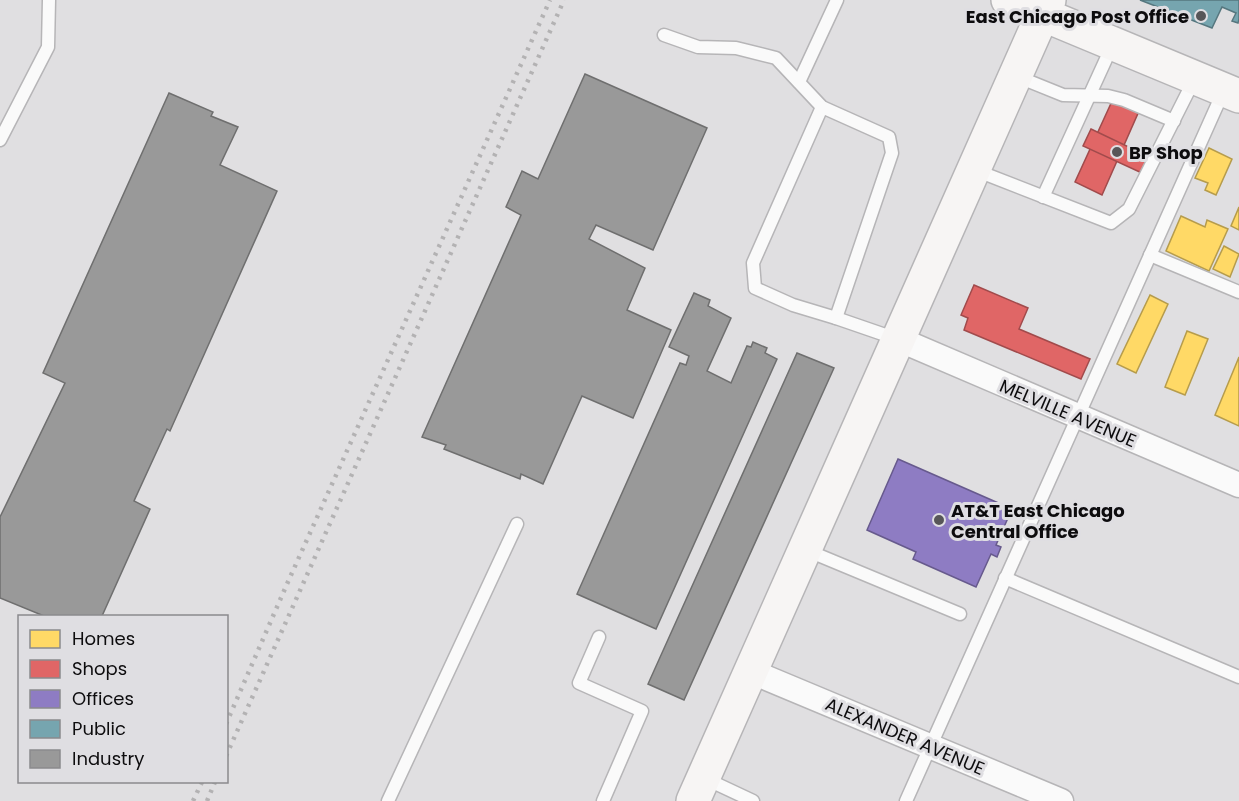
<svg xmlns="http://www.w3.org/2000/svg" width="1239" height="801" font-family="Poppins,sans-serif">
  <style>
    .homes { fill: #ffd966; stroke: #b69c4c; stroke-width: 1.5 }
    .shops { fill: #e06666; stroke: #a14b4c; stroke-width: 1.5 }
    .offices { fill: #8e7cc3; stroke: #675a8d; stroke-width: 1.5 }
    .public { fill: #76a5af; stroke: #56777f; stroke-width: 1.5 }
    .industry { fill: #999; stroke: #6f6f6f; stroke-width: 1.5 }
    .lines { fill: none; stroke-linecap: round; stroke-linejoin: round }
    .lane-casing { stroke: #b6b5b7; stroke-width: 15 }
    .street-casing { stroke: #b6b5b7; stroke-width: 27 }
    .secondary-casing { stroke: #b6b5b7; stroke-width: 36 }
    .lane { stroke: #fafafa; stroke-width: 12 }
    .street { stroke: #fafafa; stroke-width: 24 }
    .secondary { stroke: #f7f5f4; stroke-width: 33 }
    .rail { stroke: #b3b2b3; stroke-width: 4.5; stroke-dasharray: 3 6; stroke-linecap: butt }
    .poi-dot { fill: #575658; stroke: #dfdee2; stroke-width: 2 }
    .labels { text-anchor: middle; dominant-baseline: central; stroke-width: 6; stroke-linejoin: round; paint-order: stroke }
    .poi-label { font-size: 18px; font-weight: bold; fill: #0d0c0e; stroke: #dfdee2; text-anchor: start }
    .street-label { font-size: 18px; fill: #0d0c0e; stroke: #dfdee2 }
  </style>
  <rect width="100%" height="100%" fill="#e0dfe1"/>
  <g class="homes">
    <path d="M1209,148L1232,159L1216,195L1205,190L1208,183L1195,178Z"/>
    <path d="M1239,207V230L1231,226Z"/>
    <path d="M1181,216L1205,227L1207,220L1228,229L1209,271L1166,251Z"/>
    <path d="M1224,246L1239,254L1230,277L1213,269Z"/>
    <path d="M1150,295L1168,304L1136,373L1117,364Z"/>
    <path d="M1187,331L1208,339L1185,395L1165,387Z"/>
    <path d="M1239,357V426L1215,415Z"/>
  </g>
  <g class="shops">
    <path d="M1113,99L1139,111L1102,195L1075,182Z"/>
    <path d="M1091,129L1152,158L1144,174L1083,146Z"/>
    <path d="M974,285L1028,308L1019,329L1090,359L1081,379L964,330L968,318L961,315Z"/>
  </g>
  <path class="offices" d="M898,459L1012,509L996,545L1001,547L997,557L991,554L976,587L913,559L916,552L867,530Z"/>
  <path class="public" d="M1140,0H1239V19L1238,23L1232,21L1236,13L1222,7L1212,28Z"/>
  <g class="industry">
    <path d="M585,74L707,128L653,250L596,225L589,239L645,268L627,310L671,330L633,418L582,396L543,484L521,474L520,479L444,449L446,445L422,437L521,215L506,207L522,171L538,179Z"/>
    <path d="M169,93L213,112L211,116L238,127L220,165L277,191L170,431L167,429L134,501L150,509L102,616H44L0,598V517L65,383L43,373Z"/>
    <path d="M694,293L710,300L708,306L731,318L707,371L731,383L747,346L751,347L753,342L767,348L765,353L777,359L656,629L577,594L680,363L686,365L689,356L669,347Z"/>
    <path d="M797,353L834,368L684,700L648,684Z"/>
  </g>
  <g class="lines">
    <defs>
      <g id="lane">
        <path d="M664,35L698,47L736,48L776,58L822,107L889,137L892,153L836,318L897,339"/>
        <path d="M1016,76L1063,95L1108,96L1124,100L1174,121"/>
        <path d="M799,82L837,0"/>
        <path d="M822,107L753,263L755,288L793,305L836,318"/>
        <path d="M0,140L48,47L49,0"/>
        <path d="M975,170L1111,223L1129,209L1195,78"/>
        <path d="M1043,197L1112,46"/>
        <path d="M1150,255L1239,292"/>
        <path d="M806,550L960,614"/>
        <path d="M1005,578L1239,677"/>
        <path d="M599,637L579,683L642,711L603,801"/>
        <path d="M704,778L753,801"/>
        <path d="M388,801L517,524"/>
        <path d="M906,801L1224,90"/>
      </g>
      <g id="street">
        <path d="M898,339L1239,485"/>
        <path d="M750,671L1061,801"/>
      </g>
      <g id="secondary">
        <path d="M1008,0L1239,96"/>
        <path d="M693,801L1049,0"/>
      </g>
    </defs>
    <use href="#lane" class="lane-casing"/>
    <use href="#street" class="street-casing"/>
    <use href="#secondary" class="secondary-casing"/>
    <use href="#lane" class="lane"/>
    <use href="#street" class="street"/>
    <use href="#secondary" class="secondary"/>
    <g class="rail">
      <path d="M226,724L287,584L550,0"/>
      <path d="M226,756L564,0"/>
      <path d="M193,801L202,782"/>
      <path d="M207,801L215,782"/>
    </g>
  </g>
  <g class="poi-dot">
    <circle cx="1201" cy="16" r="6"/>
    <circle cx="1117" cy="152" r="6"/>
    <circle cx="939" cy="520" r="6"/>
  </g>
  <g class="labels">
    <g class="poi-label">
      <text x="1189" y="16" text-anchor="end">East Chicago Post Office</text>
      <text x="1129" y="152">BP Shop</text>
      <text x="951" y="510">AT&amp;T East Chicago<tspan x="951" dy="21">Central Office</tspan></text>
    </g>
    <g class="street-label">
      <text transform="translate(1068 413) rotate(23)">MELVILLE AVENUE</text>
      <text transform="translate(905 736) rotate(23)">ALEXANDER AVENUE</text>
    </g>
  </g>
  <rect x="18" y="615" width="210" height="168" fill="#dfdee2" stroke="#8b8a8d" stroke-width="1.5"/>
  <rect x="30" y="630" width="30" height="18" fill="#ffd966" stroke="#8b8a8d" stroke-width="1.5"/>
  <text x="72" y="645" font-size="18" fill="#0d0c0e">Homes</text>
  <rect x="30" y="660" width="30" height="18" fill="#e06666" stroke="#8b8a8d" stroke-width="1.5"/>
  <text x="72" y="675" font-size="18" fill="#0d0c0e">Shops</text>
  <rect x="30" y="690" width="30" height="18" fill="#8e7cc3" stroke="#8b8a8d" stroke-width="1.5"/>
  <text x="72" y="705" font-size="18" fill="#0d0c0e">Offices</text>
  <rect x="30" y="720" width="30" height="18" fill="#76a5af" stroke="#8b8a8d" stroke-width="1.5"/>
  <text x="72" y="735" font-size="18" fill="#0d0c0e">Public</text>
  <rect x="30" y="750" width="30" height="18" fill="#999999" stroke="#8b8a8d" stroke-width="1.5"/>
  <text x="72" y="765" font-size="18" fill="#0d0c0e">Industry</text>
</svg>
